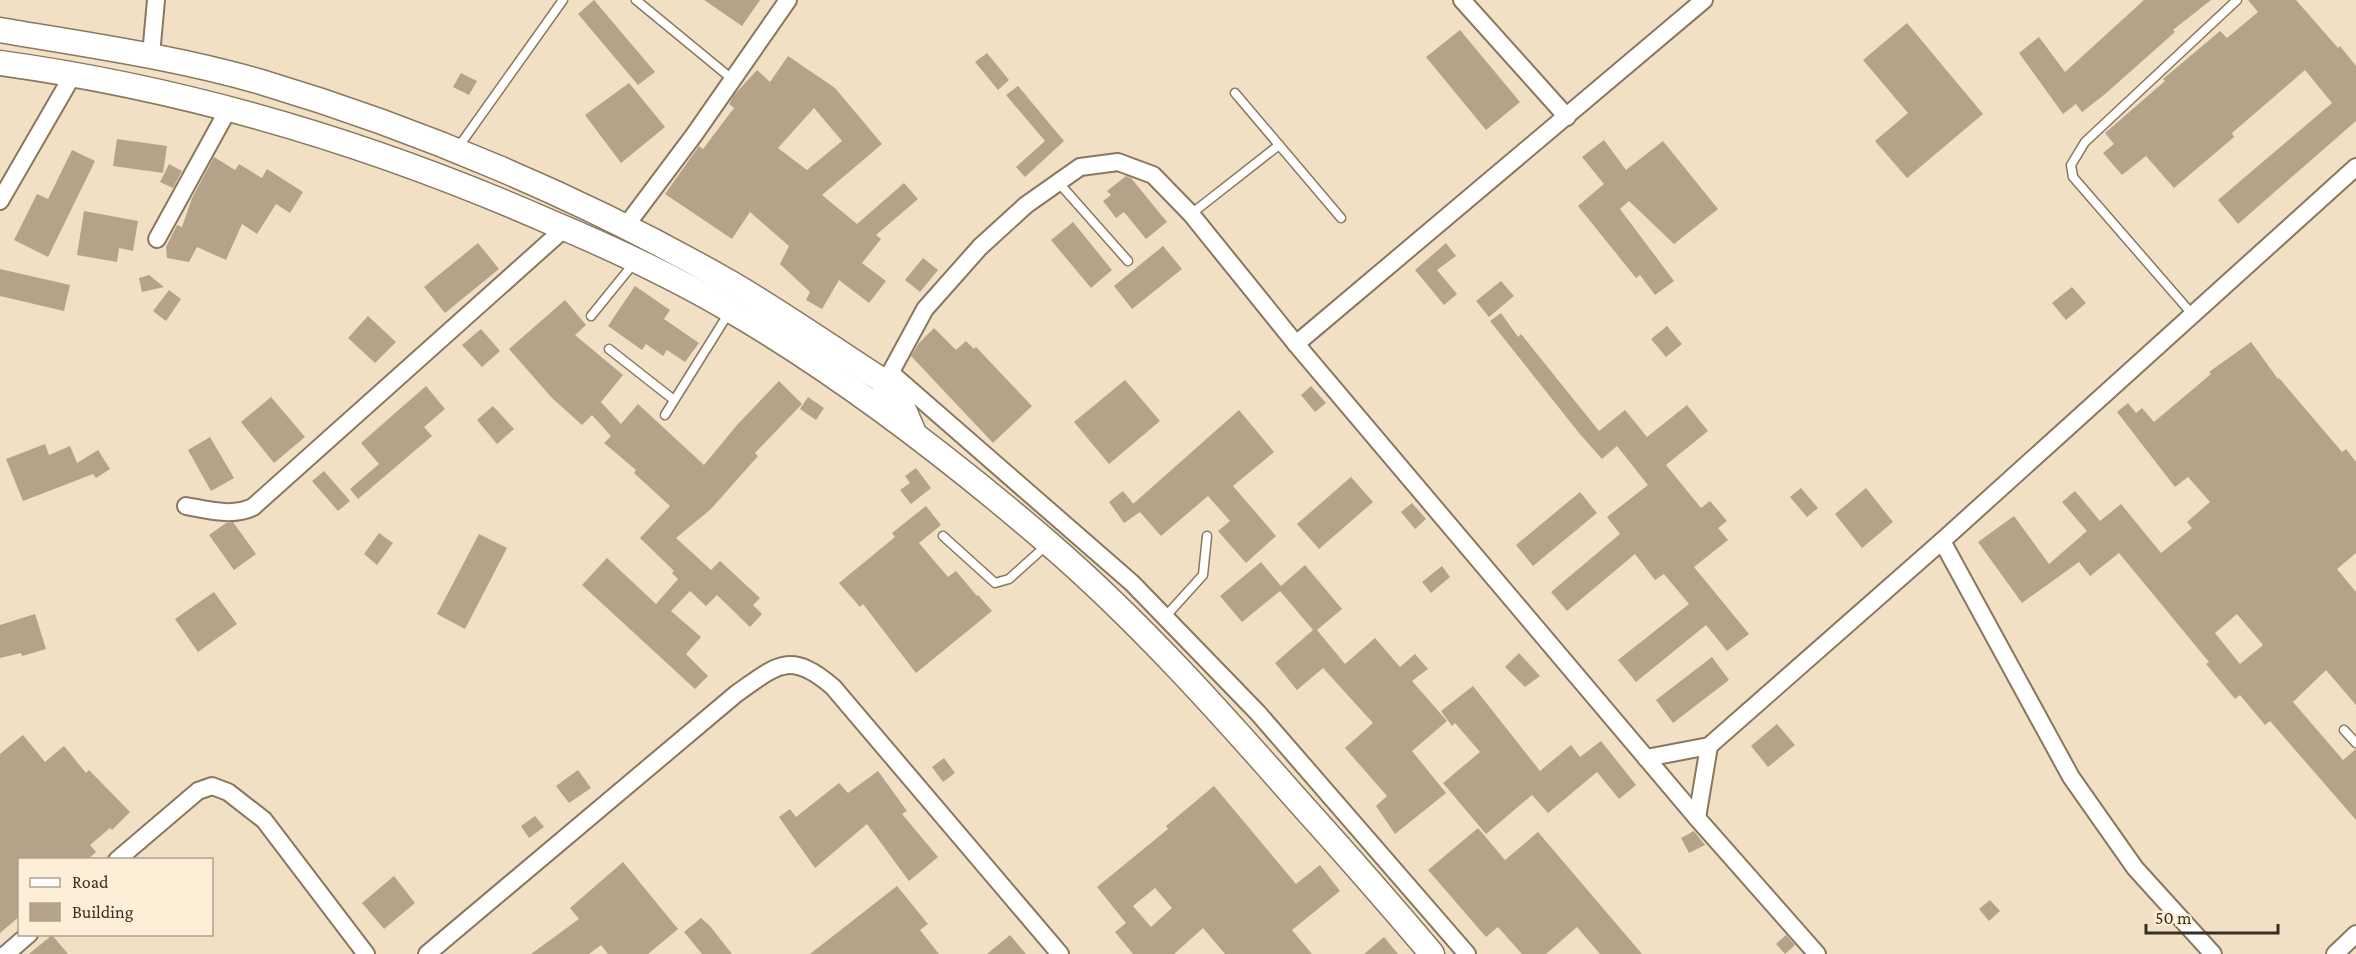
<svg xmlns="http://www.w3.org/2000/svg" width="2356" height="954" font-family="'Crimson Pro',serif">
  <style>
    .building { fill: #b4a389; fill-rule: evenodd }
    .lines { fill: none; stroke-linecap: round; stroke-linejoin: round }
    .lane-casing { stroke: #89785f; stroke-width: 11 }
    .street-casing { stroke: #89785f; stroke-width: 20 }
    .secondary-casing { stroke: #89785f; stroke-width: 27 }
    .lane { stroke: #fff; stroke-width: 8 }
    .street { stroke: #fff; stroke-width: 16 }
    .secondary { stroke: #fff; stroke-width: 24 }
  </style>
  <rect width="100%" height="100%" fill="#f2e0c4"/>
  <g class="building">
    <path d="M594,0L655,72L638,85L578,14Z"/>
    <path d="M704,0H760L742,26Z"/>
    <path d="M2144,0H2211L2173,30L2175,32L2104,95L2082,112L2076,104L2063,114L2019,53L2039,37L2065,72Z"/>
    <path d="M2248,0H2296L2338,48L2340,46L2356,66V121L2238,224L2218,200L2332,103L2305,70L2232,133L2234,137L2174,188L2146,156L2122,175L2103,153L2114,144L2105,133L2165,81L2163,79L2220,31L2227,38L2258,12Z"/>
    <path d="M1907,23L1983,114L1907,178L1875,141L1908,113L1863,60Z"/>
    <path d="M1460,30L1520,102L1486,130L1426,57Z"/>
    <path d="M987,53L1009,80L998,90L975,62Z"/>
    <path d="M788,56L835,88L882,144L822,195L857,224L904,183L918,199L876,235L881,239L862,263L886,281L869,303L839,280L822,309L806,300L810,292L780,264L789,246L750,212L732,239L665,194L699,146L703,149L734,108L729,104L734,95L757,70L770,82ZM814,108L842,141L807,170L778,148Z"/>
    <path d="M461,73L477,81L469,95L453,87Z"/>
    <path d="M629,83L665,127L621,163L585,115Z"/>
    <path d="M1018,86L1064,141L1025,177L1016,167L1045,141L1006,95Z"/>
    <path d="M117,139L167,146L163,173L113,166Z"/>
    <path d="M1604,140L1626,170L1663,141L1718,209L1674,244L1629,201L1620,209L1674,281L1655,295L1640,275L1636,278L1578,206L1604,184L1582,157Z"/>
    <path d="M72,150L95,161L48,257L14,240L37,194L48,199Z"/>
    <path d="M214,157L235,170L239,164L262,178L267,169L303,192L290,213L276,204L257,234L242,224L226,260L197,247L189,262L167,258L166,247L177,225L182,227L192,198Z"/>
    <path d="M169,164L182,171L173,188L160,182Z"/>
    <path d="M1126,176L1131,178L1167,222L1146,239L1124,212L1116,218L1103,201L1111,195L1107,191Z"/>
    <path d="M84,211L138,221L133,251L119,248L117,262L77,255Z"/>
    <path d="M1073,222L1112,270L1091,288L1051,240Z"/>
    <path d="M478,243L499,269L445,313L424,287Z"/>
    <path d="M1446,243L1456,256L1437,270L1457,294L1444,305L1415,270Z"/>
    <path d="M1163,246L1182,269L1132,309L1114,286Z"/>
    <path d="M923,258L938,270L920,292L905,280Z"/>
    <path d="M0,269L70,285L64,311L0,296Z"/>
    <path d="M149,275L164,287L142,292L139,278Z"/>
    <path d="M1501,281L1514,296L1489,317L1476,301Z"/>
    <path d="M635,286L670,310L664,319L699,343L685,362L667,350L663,356L646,344L642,350L608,326Z"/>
    <path d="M2072,287L2086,303L2066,320L2052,303Z"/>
    <path d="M169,290L181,299L166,321L153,311Z"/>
    <path d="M565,300L586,325L575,335L623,375L601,402L621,424L638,404L704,465L737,425L779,381L802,404L755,453L758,456L711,509L676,538L711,570L720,561L760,598L753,605L762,614L750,627L717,595L706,606L690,591L671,611L701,637L686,654L708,676L695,689L582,585L607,558L656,604L678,579L672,573L674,571L640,538L670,506L634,473L636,470L604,443L611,436L592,415L582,425L552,398L509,349Z"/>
    <path d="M1501,313L1518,337L1521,334L1599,431L1625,410L1647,437L1687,405L1708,431L1666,465L1701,508L1710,501L1727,521L1718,528L1728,540L1694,567L1749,634L1727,651L1706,625L1636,682L1618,660L1689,604L1664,574L1655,580L1635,554L1567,611L1551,592L1620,534L1607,517L1648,485L1617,446L1602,459L1579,433L1490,321Z"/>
    <path d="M368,316L396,342L375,363L348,338Z"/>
    <path d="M1667,326L1682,344L1666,357L1651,339Z"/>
    <path d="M934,328L956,350L966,341L974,349L976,347L1032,406L993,443L911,356L919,343Z"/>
    <path d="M481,329L500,351L482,367L462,345Z"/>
    <path d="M2251,342L2278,379L2279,378L2342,452L2346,449L2356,462V553L2337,569L2356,592V705L2326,670L2293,702L2343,760L2356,749V820L2270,721L2265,725L2240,695L2235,699L2206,664L2209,662L2119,553L2090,576L2079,562L2022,603L1978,542L2014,516L2049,564L2087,531L2062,502L2075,491L2100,521L2121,504L2161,553L2192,528L2187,522L2210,502L2188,477L2175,487L2117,412L2128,403L2136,413L2142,408L2154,422L2211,374L2209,372ZM2237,614L2263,645L2240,664L2215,633Z"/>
    <path d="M1125,380L1160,421L1109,464L1074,422Z"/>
    <path d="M426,386L445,409L424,427L432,436L358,499L350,489L379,464L361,443Z"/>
    <path d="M1311,386L1326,403L1315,412L1301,395Z"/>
    <path d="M271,397L305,437L274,463L241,422Z"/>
    <path d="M808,397L824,408L816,420L800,409Z"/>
    <path d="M493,406L514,429L497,444L477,420Z"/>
    <path d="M1239,410L1274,452L1233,486L1276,536L1246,563L1218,531L1230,521L1208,496L1161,536L1133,504Z"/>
    <path d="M210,437L234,478L211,491L188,450Z"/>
    <path d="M45,444L49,455L70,446L77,463L98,450L110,469L96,478L93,474L23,501L6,459Z"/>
    <path d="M916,468L931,488L911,504L900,490L910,483L905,476Z"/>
    <path d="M324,471L350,501L338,511L312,481Z"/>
    <path d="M1351,477L1373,502L1319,549L1297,524Z"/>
    <path d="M1801,488L1818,508L1807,517L1790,497Z"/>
    <path d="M1866,488L1893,522L1862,548L1835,514Z"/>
    <path d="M1123,491L1140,512L1124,523L1109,502Z"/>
    <path d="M1580,492L1597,513L1533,566L1516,545Z"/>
    <path d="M1412,503L1426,519L1415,529L1401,512Z"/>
    <path d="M926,506L941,525L919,543L948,577L956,571L977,596L978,595L992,611L916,673L863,604L860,607L839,583L895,537L892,533Z"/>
    <path d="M233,522L256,554L234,570L209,535L226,523Z"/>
    <path d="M379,533L393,543L377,565L364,554Z"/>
    <path d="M479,534L507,548L465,629L437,614Z"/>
    <path d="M1261,562L1281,586L1305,565L1342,609L1317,630L1345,664L1375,638L1400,667L1415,654L1428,669L1412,681L1447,721L1412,751L1446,793L1395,834L1376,806L1387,796L1345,748L1373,723L1323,668L1297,690L1275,663L1313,630L1280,591L1242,622L1220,596Z"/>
    <path d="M1442,566L1450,577L1431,593L1422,582Z"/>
    <path d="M214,592L237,624L198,652L175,619Z"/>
    <path d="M35,614L46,649L22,656L21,653L0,658V625Z"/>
    <path d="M1519,653L1540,676L1525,687L1505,667Z"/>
    <path d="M1712,657L1729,680L1673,723L1656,700Z"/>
    <path d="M1473,686L1540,771L1571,745L1580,757L1601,741L1636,785L1619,799L1597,772L1548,813L1532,795L1486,834L1443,783L1480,752L1455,723L1452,726L1441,711Z"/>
    <path d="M1777,724L1795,745L1768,767L1751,746Z"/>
    <path d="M23,735L45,762L64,746L86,773L89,770L130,812L112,830L110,828L90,845L96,852L87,860H20V916L0,933V754Z"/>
    <path d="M944,758L955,773L943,782L932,767Z"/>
    <path d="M578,770L591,788L569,803L556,786Z"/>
    <path d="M878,771L907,811L902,814L938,857L909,881L867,824L815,868L779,817L790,809L796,817L839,783L848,793Z"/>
    <path d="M1214,786L1296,884L1320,865L1340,891L1292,930L1312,954H1225L1203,928L1174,954H1133L1115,932L1126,923L1097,887L1168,829L1166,826ZM1155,888L1172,908L1151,927L1133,906Z"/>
    <path d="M535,816L544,827L529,838L521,826Z"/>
    <path d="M1478,828L1505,860L1538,832L1642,954H1600L1577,927L1546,954H1522L1498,927L1486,937L1428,870Z"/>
    <path d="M1694,831L1705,845L1689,853L1681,838Z"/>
    <path d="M623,862L678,929L648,954H608L601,945L589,954H531L579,919L570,908Z"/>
    <path d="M394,876L415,903L384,929L362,903Z"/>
    <path d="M897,886L928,924L920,930L939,954H810Z"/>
    <path d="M1990,900L2000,911L1989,921L1979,909Z"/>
    <path d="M701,918L710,926L732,954H702L684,932Z"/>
    <path d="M52,935L68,954H29Z"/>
    <path d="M1010,935L1026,954H987Z"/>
    <path d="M1786,935L1795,945L1785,954L1776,944Z"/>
    <path d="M1384,937L1398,954H1364Z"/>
  </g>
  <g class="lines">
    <defs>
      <g id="lane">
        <path d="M636,0L732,79"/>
        <path d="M1235,93L1341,218"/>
        <path d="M457,149L563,0"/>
        <path d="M1058,182L1128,261"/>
        <path d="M1191,214L1279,145"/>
        <path d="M2192,314L2073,177L2071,165L2085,142L2237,0"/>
        <path d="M591,316L634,263"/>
        <path d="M609,349L674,400"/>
        <path d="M665,415L730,311"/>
        <path d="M943,536L995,583L1009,579L1048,544"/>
        <path d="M1165,617L1203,575L1207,536"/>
        <path d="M2344,730L2356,743"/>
      </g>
      <g id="street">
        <path d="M1462,0L1567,117"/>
        <path d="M151,55L156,0"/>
        <path d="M0,201L74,73"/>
        <path d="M625,227L694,135L788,0"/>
        <path d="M157,239L229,108"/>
        <path d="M1296,344L1704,0"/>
        <path d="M891,373L1132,583L1258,713L1467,954"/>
        <path d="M881,390L925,309L980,247L1026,205L1080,167L1118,162L1153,175L1191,214L1296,344L1697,818L1817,954"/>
        <path d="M186,506C208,510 233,517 253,507L565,228"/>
        <path d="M1942,541L2071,777L2135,868L2213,954"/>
        <path d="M1646,758L1709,746L1942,541L2356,167"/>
        <path d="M1697,818L1709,746"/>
        <path d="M117,860L198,791L212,786L228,792L264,820L366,954"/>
        <path d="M6,954L29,934"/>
        <path d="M427,954L736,694C777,665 790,650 833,687L1060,954"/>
        <path d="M2335,954L2356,934"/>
      </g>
      <g id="secondary">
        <path d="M0,30C87,45 175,57 261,82C419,129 584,199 727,281C781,312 833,349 886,383L901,403L914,433"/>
        <path d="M0,63C189,89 375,145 550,222C612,248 672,276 730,310C843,376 947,456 1046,541C1138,620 1220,712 1300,803C1345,853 1389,903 1432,954"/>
      </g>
    </defs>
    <use href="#lane" class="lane-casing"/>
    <use href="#street" class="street-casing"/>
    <use href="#secondary" class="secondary-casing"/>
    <use href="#lane" class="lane"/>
    <use href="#street" class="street"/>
    <use href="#secondary" class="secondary"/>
  </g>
  <rect x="18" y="858" width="195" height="78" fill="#fdeed8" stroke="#ada290" stroke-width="1.5"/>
  <rect x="30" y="878" width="30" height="9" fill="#ffffff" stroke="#ada290" stroke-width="1.5"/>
  <text x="72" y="888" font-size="18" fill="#362f24">Road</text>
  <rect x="30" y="903" width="30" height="18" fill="#b4a389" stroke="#ada290" stroke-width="1.5"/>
  <text x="72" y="918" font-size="18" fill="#362f24">Building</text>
  <path d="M2146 924v9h132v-9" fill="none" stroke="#362f24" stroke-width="3"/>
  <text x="2155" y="924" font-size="18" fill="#362f24" stroke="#fdeed8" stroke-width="4.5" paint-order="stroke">50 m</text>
</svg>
